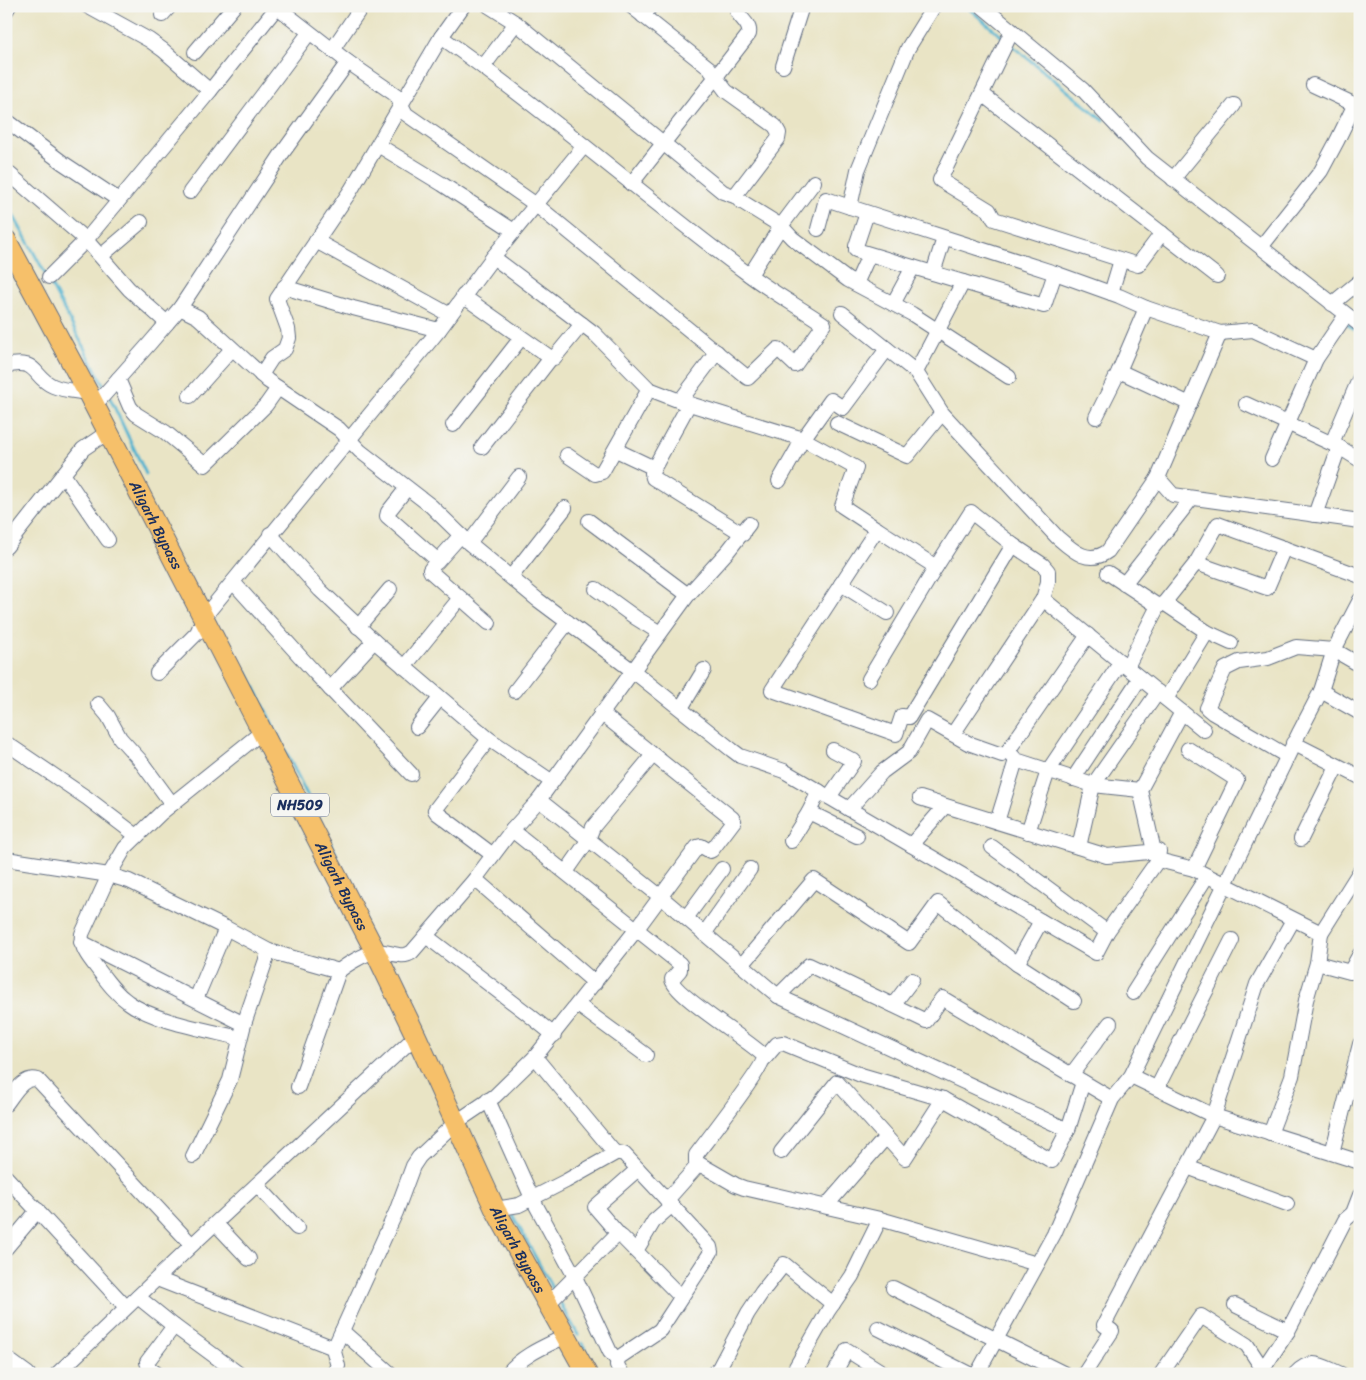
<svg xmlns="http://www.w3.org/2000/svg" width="1366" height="1380" font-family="Sriracha,sans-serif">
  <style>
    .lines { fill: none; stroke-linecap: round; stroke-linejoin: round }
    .stream { stroke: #50b2cf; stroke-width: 3 }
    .minor-casing { stroke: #636e82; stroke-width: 16 }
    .highway-casing { stroke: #636e82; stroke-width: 22 }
    .minor { stroke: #fff; stroke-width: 14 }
    .highway { stroke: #f6c06b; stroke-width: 20 }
    .labels { text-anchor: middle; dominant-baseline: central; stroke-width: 4; stroke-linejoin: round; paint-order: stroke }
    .shield { fill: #f6f6f2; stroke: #5d6b8a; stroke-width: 1 }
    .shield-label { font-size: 14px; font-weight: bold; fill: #1b2f5e }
    .street-label { font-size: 15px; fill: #1b2f5e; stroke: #f6f6f2 }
  </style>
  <rect width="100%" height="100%" fill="#f6f6f2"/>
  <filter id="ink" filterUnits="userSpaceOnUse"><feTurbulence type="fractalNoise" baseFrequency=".02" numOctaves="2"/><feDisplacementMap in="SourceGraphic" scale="10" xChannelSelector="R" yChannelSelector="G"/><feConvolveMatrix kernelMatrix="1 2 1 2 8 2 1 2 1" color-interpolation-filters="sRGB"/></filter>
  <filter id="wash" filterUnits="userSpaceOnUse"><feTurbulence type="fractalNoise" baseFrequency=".0096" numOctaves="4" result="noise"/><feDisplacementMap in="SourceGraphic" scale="20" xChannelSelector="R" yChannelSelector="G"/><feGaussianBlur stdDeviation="1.12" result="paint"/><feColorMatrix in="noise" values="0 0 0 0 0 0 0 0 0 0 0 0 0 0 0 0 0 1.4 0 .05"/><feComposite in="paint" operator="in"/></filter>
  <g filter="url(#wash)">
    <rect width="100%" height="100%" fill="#e9e4c5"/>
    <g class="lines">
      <g class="stream">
        <path d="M966,6L1005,39"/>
        <path d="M1009,43L1103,120"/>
        <path d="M6,202L46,275"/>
        <path d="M49,281L103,384"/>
        <path d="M1346,323L1353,329L1359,331"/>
        <path d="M110,398L146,474"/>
        <path d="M247,672L336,854"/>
        <path d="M513,1216L554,1291"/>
        <path d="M561,1304L578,1335"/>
        <path d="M582,1343L598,1374"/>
      </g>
    </g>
  </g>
  <g filter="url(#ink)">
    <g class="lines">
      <defs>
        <g id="minor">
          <path d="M276,6L348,62L396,95L406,114L535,204L748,378L778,349L795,365L824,324C799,307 772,292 748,274C644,197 547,111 441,37"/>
          <path d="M489,6L516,23L723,192L737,197"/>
          <path d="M631,6L709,68L726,91L775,126L779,133L778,139L736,194L739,200L781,226L750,275"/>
          <path d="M982,6L1083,90L1147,158L1360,325"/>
          <path d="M6,11L9,6"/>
          <path d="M162,15L170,6"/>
          <path d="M643,16L651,6"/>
          <path d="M1012,31L940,180L989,210L994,219L1138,265L1162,233"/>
          <path d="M332,50L362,6"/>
          <path d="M195,52L234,6"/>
          <path d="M783,66L802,6"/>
          <path d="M483,67L516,23"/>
          <path d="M1313,85L1360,107"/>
          <path d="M210,91L277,7"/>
          <path d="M982,94L1217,276"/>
          <path d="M6,120L63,163L119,200"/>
          <path d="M378,145L442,184L514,231"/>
          <path d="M6,171L86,240L129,289L167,323"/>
          <path d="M1173,179L1234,105"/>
          <path d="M814,182L781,226L792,238L848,280L912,314L1009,377"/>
          <path d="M631,184L715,78L749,34C751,24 740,19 737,11L740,6"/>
          <path d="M190,192L309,33"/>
          <path d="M850,207L1055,273L1119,296L1146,308L1220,333L1158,478L1173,495L1360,521"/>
          <path d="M867,213L856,246V250L963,282"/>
          <path d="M818,229L826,199L850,207L858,170L908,48L934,6"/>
          <path d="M316,241L450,315"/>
          <path d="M1261,247L1321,171L1337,141L1355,104"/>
          <path d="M101,256L141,222"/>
          <path d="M493,257L594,333L649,389L680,401L803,439L856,468L842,506L877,529L772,690L896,734L902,716L909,717L1013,545"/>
          <path d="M933,273L944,238"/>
          <path d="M49,277L86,240L210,91L163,50L149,40L87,6"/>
          <path d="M856,284L869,255"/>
          <path d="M284,287L353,308L439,330"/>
          <path d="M1111,293L1121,260"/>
          <path d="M463,296L551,358H554L582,324"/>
          <path d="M893,304L913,267"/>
          <path d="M1332,304L1360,281"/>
          <path d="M180,308L198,317L268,381L339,429L360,451L431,506L469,543L538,600L633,671L732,750L740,756L784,771L1096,953L1107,932L1158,860"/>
          <path d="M842,313L916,372L942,413L1057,537C1072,550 1088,566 1108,551L1158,478"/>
          <path d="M1220,333L1253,330L1316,359"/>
          <path d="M6,366C39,358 32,377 53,386C64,391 77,391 88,393"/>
          <path d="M1119,371L1146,308"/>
          <path d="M916,372L963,282L1044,306L1055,273"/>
          <path d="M261,375L272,358L285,349L289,338L288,329L277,299L351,190L441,37L463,6"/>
          <path d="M118,379L130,407L136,414L165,432L205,465L266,405L278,388"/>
          <path d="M190,396L232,349"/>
          <path d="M680,401L717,352"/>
          <path d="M689,404L654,468L652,473L653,478L743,534"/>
          <path d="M1246,404L1339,447L1360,460"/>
          <path d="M95,405L150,343L180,308L281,155L348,62"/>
          <path d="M1096,417L1119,371L1190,404"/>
          <path d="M837,423L907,456L942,413"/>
          <path d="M453,425L521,338"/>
          <path d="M1332,443L1360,377"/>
          <path d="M482,447L551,358"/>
          <path d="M616,450L654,468"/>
          <path d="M567,455L595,474L602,472L649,389"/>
          <path d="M1272,459L1316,359L1346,315"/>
          <path d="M63,474L108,540"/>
          <path d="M779,481L803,439L831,400L843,408L887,349"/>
          <path d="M407,488L388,512L387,516L437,560L430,570L431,572L489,623"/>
          <path d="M1315,515L1339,447"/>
          <path d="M589,521L688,595"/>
          <path d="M877,529L936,567"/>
          <path d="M270,534L320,590L374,641L489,739L551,781"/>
          <path d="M469,543L519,477"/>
          <path d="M6,547L83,449L108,432"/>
          <path d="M437,562L461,535"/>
          <path d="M1196,563L1267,588L1284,548"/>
          <path d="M1108,573L1158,606L1164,603L1196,563L1218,524L1360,576"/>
          <path d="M511,577L565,508"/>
          <path d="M233,582L315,673L411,774"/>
          <path d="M841,584L887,613"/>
          <path d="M1124,584L1192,498"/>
          <path d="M596,589L636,618L660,633"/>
          <path d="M1164,603L1207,632L1231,643"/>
          <path d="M358,627L390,589"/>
          <path d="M404,667L460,598"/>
          <path d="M1127,667L1158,606"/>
          <path d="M157,673L197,633L204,617L439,330L493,257L584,146"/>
          <path d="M869,679L936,567L971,512L1013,545L1043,565L1048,571V582L1043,599L1204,730"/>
          <path d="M330,689L374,641"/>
          <path d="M515,691L568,622"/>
          <path d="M1321,691L1360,713"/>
          <path d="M1166,699L1207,632"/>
          <path d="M98,704L108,716L120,738L139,759L172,804"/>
          <path d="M681,708L704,670"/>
          <path d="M417,727L440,698"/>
          <path d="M953,734L1043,599"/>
          <path d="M489,739L435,810L437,813L493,855"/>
          <path d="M6,743L87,798L137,836"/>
          <path d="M1293,743L1360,777"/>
          <path d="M1188,749L1237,780L1194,869"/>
          <path d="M1008,751L1088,635"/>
          <path d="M1287,756L1213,713L1207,708L1225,669L1239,662L1268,658L1296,647L1334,650L1360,665"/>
          <path d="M1073,779L1140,678"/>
          <path d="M829,797L854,761L833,750"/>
          <path d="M920,798L1107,856L1159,851L1158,860L1194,869L1321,933L1360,871"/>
          <path d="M539,800L661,897L778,996L1068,1130"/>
          <path d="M849,809L882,772L909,752L927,720L968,743L1002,755L1008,751L1016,760L1093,785L1140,790"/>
          <path d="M809,812L857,836"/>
          <path d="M997,822L1016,760"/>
          <path d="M512,830L680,964V970L672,979C672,994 750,1041 764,1056C765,1066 707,1140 696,1155V1162L736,1185L744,1188L880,1219L1037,1264"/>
          <path d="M1028,832L1048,771L1121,662"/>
          <path d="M1301,839L1337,766"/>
          <path d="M791,841L809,812L819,791"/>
          <path d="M911,845L945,806"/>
          <path d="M992,847L1107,932"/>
          <path d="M1079,847L1093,785L1158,692"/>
          <path d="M1154,851L1140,790L1182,712"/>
          <path d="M6,859L109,875L129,881L226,928L269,951L339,971"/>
          <path d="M566,872L587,842L593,827L653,755"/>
          <path d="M475,879L595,983"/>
          <path d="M686,918L722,869"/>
          <path d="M1293,920L1257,984L1214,1116L1360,1162"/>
          <path d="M704,934L750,869"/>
          <path d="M426,936L528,1014L554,1035"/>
          <path d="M81,942L244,1024"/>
          <path d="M1317,963L1350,972L1360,954"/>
          <path d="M1017,964L1074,1001"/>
          <path d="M742,965L814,880L909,943L938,903L1017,964L1041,921"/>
          <path d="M1133,993L1207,876"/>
          <path d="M778,996L809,965L926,1021L942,998L1112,1099"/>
          <path d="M196,999L226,928"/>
          <path d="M578,1005L646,1055"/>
          <path d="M893,1005L912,980"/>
          <path d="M240,1038C207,1030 155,1022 128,1002C115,993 106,980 97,968C89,958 80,947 82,934L109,875L125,848L161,813L262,732"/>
          <path d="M765,1058L777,1044L783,1043L861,1075L943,1099L1052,1161L1068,1130L1083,1082"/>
          <path d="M1071,1075L1110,1023"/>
          <path d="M298,1087L339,971C346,965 364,954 374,952C386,948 401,961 412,952L475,879L512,830L539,800L688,595L728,551L749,524"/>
          <path d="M1157,1088L1232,940"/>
          <path d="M488,1100L532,1198L575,1277L610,1352L617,1360"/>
          <path d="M6,1104C14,1094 23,1075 38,1080L192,1245"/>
          <path d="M1270,1134L1292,1076L1306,1000L1317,963L1321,933"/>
          <path d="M614,1152L624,1154L667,1200"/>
          <path d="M781,1152L837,1082L905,1158L943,1099"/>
          <path d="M1332,1153L1360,1044"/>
          <path d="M193,1156L230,1080L244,1024L269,951"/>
          <path d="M1187,1167L1287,1204"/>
          <path d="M6,1177L126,1307"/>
          <path d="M257,1185L297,1228"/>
          <path d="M826,1206L886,1137"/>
          <path d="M495,1209L519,1205L566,1181L614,1154V1152L535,1057"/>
          <path d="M216,1224L249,1259"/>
          <path d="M620,1236L595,1207L638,1169"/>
          <path d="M6,1248L38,1210"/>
          <path d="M636,1251L654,1221L671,1206"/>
          <path d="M157,1279L334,1348"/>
          <path d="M893,1288L1065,1374"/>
          <path d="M138,1297L174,1326L239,1374"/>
          <path d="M547,1305L615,1236L622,1237L681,1297"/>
          <path d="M1235,1305L1288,1331"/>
          <path d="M878,1328L969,1374"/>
          <path d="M342,1331L391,1374"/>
          <path d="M6,1358L28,1374"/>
          <path d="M1263,1369L1288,1331L1345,1220L1353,1213L1360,1195"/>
          <path d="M57,1374L192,1245L416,1036"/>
          <path d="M157,1374L149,1368L147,1362L174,1326"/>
          <path d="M333,1374L338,1366L334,1352L336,1344L396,1212L413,1166L419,1157L455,1123L495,1096L535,1057L636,930L697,847L701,846L710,851L712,850L734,821L732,818L601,713"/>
          <path d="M507,1374C522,1355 546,1346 566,1336"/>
          <path d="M622,1374L617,1365L618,1358L660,1330L711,1252L710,1247L667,1200L699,1164"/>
          <path d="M713,1374L719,1368L748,1313L762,1292L784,1264L833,1304"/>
          <path d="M792,1374L828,1311L852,1276L880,1219"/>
          <path d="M834,1374L847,1350L885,1374"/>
          <path d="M977,1374L1054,1234L1112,1099L1131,1076L1299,733L1321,691L1334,650L1360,600"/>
          <path d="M1084,1374L1112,1331L1104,1325L1214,1116L1131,1076"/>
          <path d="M1161,1374L1201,1316L1247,1345L1266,1374"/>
          <path d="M1295,1374C1311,1356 1322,1366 1341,1374"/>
        </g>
        <g id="highway">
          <path id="s1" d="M6,240L88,393L375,951L416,1036L495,1209L587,1374"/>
        </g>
      </defs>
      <use href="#minor" class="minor-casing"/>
      <use href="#highway" class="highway-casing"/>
      <use href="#minor" class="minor"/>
      <use href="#highway" class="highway"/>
    </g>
  </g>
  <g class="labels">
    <rect class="shield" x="271" y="793.5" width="58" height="23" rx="4"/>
    <g class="shield-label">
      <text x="300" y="805">NH509</text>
    </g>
    <g class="street-label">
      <text stroke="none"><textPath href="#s1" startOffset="322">Aligarh Bypass</textPath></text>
      <text stroke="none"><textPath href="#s1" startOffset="728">Aligarh Bypass</textPath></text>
      <text stroke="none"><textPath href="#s1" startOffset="1132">Aligarh Bypass</textPath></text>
    </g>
  </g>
  <rect width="1366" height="1380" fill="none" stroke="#f6f6f2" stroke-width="25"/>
</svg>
